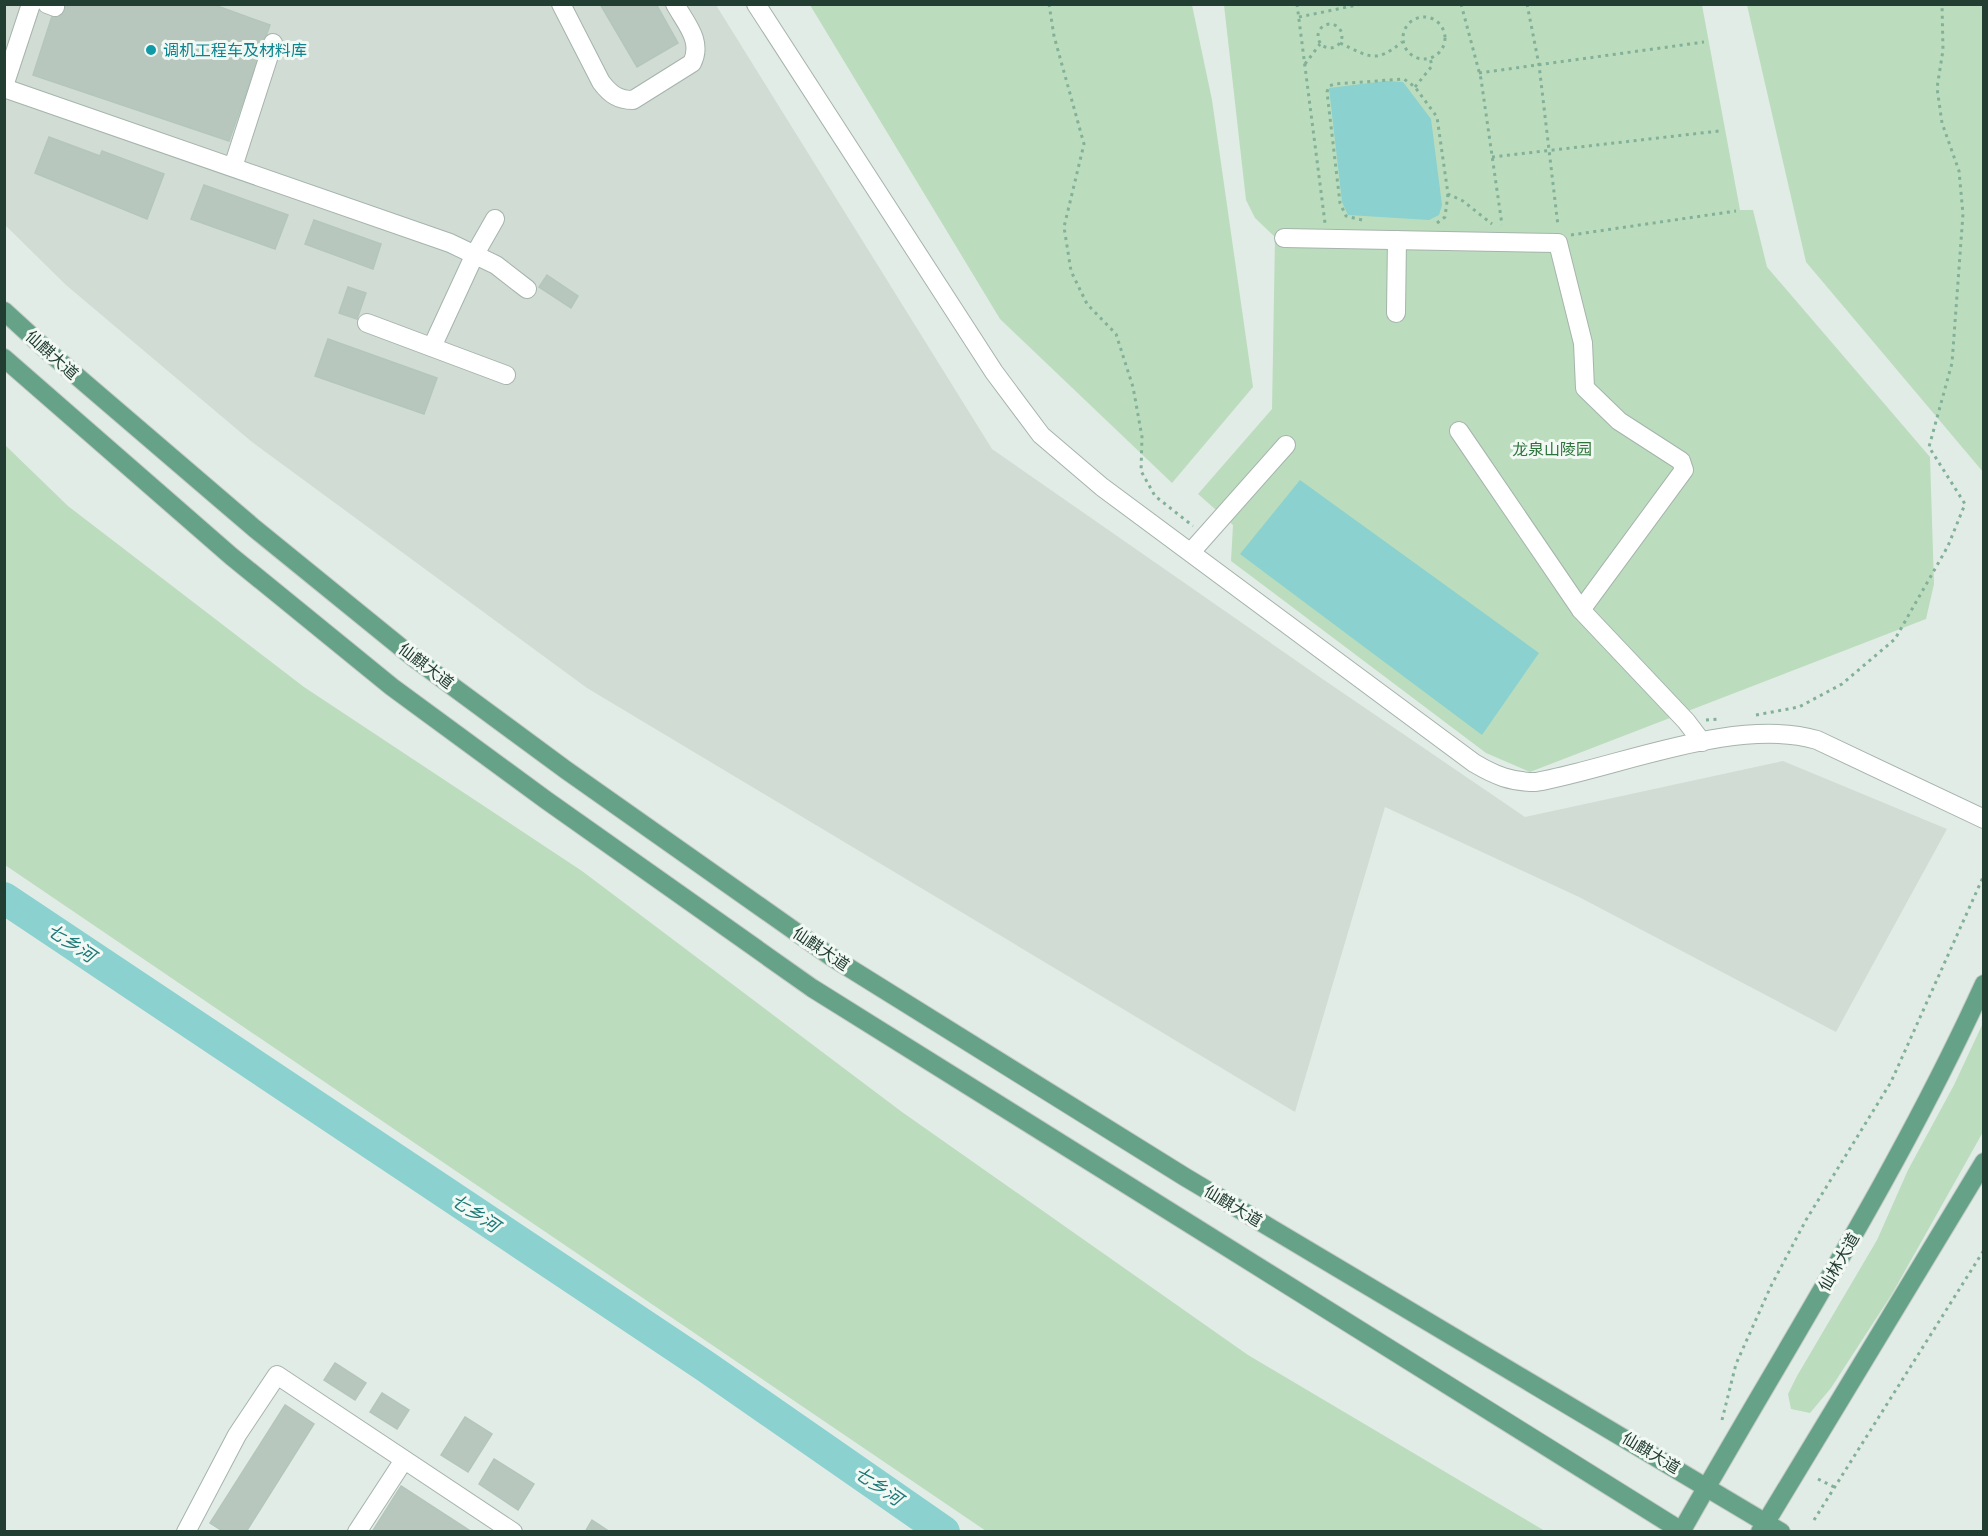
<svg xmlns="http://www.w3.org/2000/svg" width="1988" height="1536" font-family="'DM Sans','Noto Sans SC',sans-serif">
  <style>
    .built { fill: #d0dcd4 }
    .green { fill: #bbddbd }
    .water { fill: #8ad1cf }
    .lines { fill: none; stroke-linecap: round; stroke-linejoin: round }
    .river { stroke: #8ad1cf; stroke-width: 32 }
    .building { fill: #b7c7be; stroke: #b4c6bb; stroke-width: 1.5 }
    .minor-casing { stroke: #a5b4ac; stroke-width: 20 }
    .major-casing { stroke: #c1c9c5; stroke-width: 20 }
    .path { stroke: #82b099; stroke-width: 3; stroke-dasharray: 3 4.5; stroke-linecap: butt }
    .minor { stroke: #fff; stroke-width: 18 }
    .major { stroke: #66a287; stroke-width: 18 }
    .culture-dot { fill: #0f9aa8; stroke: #f2f9f4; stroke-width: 2 }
    .labels { text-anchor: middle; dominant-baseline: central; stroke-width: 6; stroke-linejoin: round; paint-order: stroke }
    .culture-label { font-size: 16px; fill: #0d838f; stroke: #f2f9f4; text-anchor: start }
    .street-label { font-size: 16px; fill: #223d31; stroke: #f2f9f4 }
    .park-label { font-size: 16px; fill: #2c743a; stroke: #f2f9f4 }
    .water-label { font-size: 18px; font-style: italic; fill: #1c7977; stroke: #f2f9f4 }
  </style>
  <rect width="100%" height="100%" fill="#e2ece6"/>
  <path class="built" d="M4,5H716L992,449L1324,680L1525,817L1783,761L1947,829L1836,1032L1579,897L1385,807L1295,1112L587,688L252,442L66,285L5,225Z"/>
  <g class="green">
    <path d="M810,5H1192L1212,100L1253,387L1172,483L1000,319Z"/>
    <path d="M1224,5H1702L1740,210H1753L1767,267L1930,457L1934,584L1926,619L1530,772L1486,753L1231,561L1233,525L1198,494L1272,409L1275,237L1255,218L1246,200Z"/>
    <path d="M1747,5H1983V472L1806,262Z"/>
    <path d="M5,445L68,506L304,687L582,871L902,1112L1248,1355L1545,1531H986L5,865Z"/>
    <path d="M1983,1023V1132L1892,1294L1831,1388L1810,1413L1791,1409L1788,1394L1797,1376L1877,1240L1908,1170L1954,1085Z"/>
  </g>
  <g class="water">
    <path d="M1386,81L1403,82L1431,119L1442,205L1439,215L1429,220L1348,215L1342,202L1329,88Z"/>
    <path d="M1300,480L1539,653L1482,735L1240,554Z"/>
  </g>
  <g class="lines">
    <path class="river" d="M4,898L705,1366L944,1532"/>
  </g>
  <g class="building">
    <path d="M56,4H212L270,25L229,141L33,75Z"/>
    <path d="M600,4H656L678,43L637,67Z"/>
    <path d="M49,137L100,156L102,151L164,174L147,219L35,173Z"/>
    <path d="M204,185L288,215L275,249L191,219Z"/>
    <path d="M314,220L381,244L373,269L305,244Z"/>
    <path d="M547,275L578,296L571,308L539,287Z"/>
    <path d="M348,287L366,293L357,319L339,313Z"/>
    <path d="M328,339L437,378L424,414L315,376Z"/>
    <path d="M335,1363L366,1383L355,1400L324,1380Z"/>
    <path d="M382,1393L409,1410L397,1429L370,1412Z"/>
    <path d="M285,1405L314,1424L246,1532H224L210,1523Z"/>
    <path d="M465,1417L492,1434L468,1472L441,1455Z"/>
    <path d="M494,1459L534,1484L518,1510L479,1484Z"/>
    <path d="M401,1486L472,1532H372Z"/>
    <path d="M592,1520L610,1532H585Z"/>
  </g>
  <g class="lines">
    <defs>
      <g id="minor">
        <path d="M47,4L55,7"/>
        <path d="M561,4L601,82C610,94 618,100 633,100L692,63C703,41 686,24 675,4"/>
        <path d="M756,4L994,372L1041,435L1102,487L1474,763C1496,776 1511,782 1536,782C1619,767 1736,716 1817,740L1984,819"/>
        <path d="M4,86L31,4"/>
        <path d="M4,88L450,243L496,265L527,289"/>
        <path d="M233,167L273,43"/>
        <path d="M1284,238L1558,243L1583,343L1585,388L1619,421L1681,461L1684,470L1581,610"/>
        <path d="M1396,313L1397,240"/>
        <path d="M367,323L506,375"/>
        <path d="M432,347L475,254L495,219"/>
        <path d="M1459,431L1581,610L1686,721L1702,742"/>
        <path d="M1191,552L1286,445"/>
        <path d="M186,1532L237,1435L277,1375L513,1532"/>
        <path d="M357,1532L404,1460"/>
      </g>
      <g id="major">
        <path d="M4,311L51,354L254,528L414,658L566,770L830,956L1185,1177L1781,1532"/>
        <path d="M4,358L231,556L392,687L546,800L812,988L1683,1532"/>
        <path d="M1681,1532C1784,1350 1897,1175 1984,984"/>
        <path d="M1760,1532L1984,1162"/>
      </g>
    </defs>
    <use href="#minor" class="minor-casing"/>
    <use href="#major" class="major-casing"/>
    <g class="path">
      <path d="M1049,4L1054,36L1084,144L1064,227L1071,271L1087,304L1116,334L1133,387L1142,437L1141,471L1155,496L1193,526"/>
      <path d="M1297,4L1325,223"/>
      <path d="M1461,4L1481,79L1502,225"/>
      <path d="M1527,4L1539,65L1558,226"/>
      <path d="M1299,17L1362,4"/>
      <circle cx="1424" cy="38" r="21"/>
      <circle cx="1330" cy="36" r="12"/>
      <path d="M1340,43C1370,57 1375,64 1402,42"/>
      <path d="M1305,64L1320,44"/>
      <path d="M1479,73L1704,42"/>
      <path d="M1415,87L1432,66L1430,58"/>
      <path d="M1492,157L1719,131"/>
      <path d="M1362,220L1346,216L1340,203L1327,92L1329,86L1335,84L1404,79L1415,87L1437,117L1448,194L1463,201L1492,224"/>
      <path d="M1437,223L1445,217L1448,194"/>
      <path d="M1571,235L1736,211"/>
      <path d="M1756,715L1799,707L1842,684L1895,639L1948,546L1965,504L1929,447L1952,363L1963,214L1959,171L1942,123L1937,88L1943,50L1942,4"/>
      <path d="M1706,720L1720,719"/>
      <path d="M1722,1420L1736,1364L1771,1286L1806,1220L1891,1082L1984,875"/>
      <path d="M1818,1479L1834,1487"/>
      <path d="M1814,1520L1984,1250"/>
    </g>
    <use href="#minor" class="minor"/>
    <use href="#major" class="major"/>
  </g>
  <circle class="culture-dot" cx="151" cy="50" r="6"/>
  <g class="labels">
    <g class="culture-label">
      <text x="163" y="50">调机工程车及材料库</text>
    </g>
    <g class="street-label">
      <text transform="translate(52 355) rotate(42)">仙麒大道</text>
      <text transform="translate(426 666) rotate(37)">仙麒大道</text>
      <text transform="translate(821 949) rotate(34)">仙麒大道</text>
      <text transform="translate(1233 1206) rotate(31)">仙麒大道</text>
      <text transform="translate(1839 1262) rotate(-60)">仙林大道</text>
      <text transform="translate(1651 1453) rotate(31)">仙麒大道</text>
    </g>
    <g class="park-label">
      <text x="1552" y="449">龙泉山陵园</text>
    </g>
    <g class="water-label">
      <text transform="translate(71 943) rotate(34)">七乡河</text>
      <text transform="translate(475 1213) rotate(34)">七乡河</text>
      <text transform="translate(878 1486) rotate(35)">七乡河</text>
    </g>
  </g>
  <rect width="1988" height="1536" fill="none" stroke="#223d31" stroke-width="12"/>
</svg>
